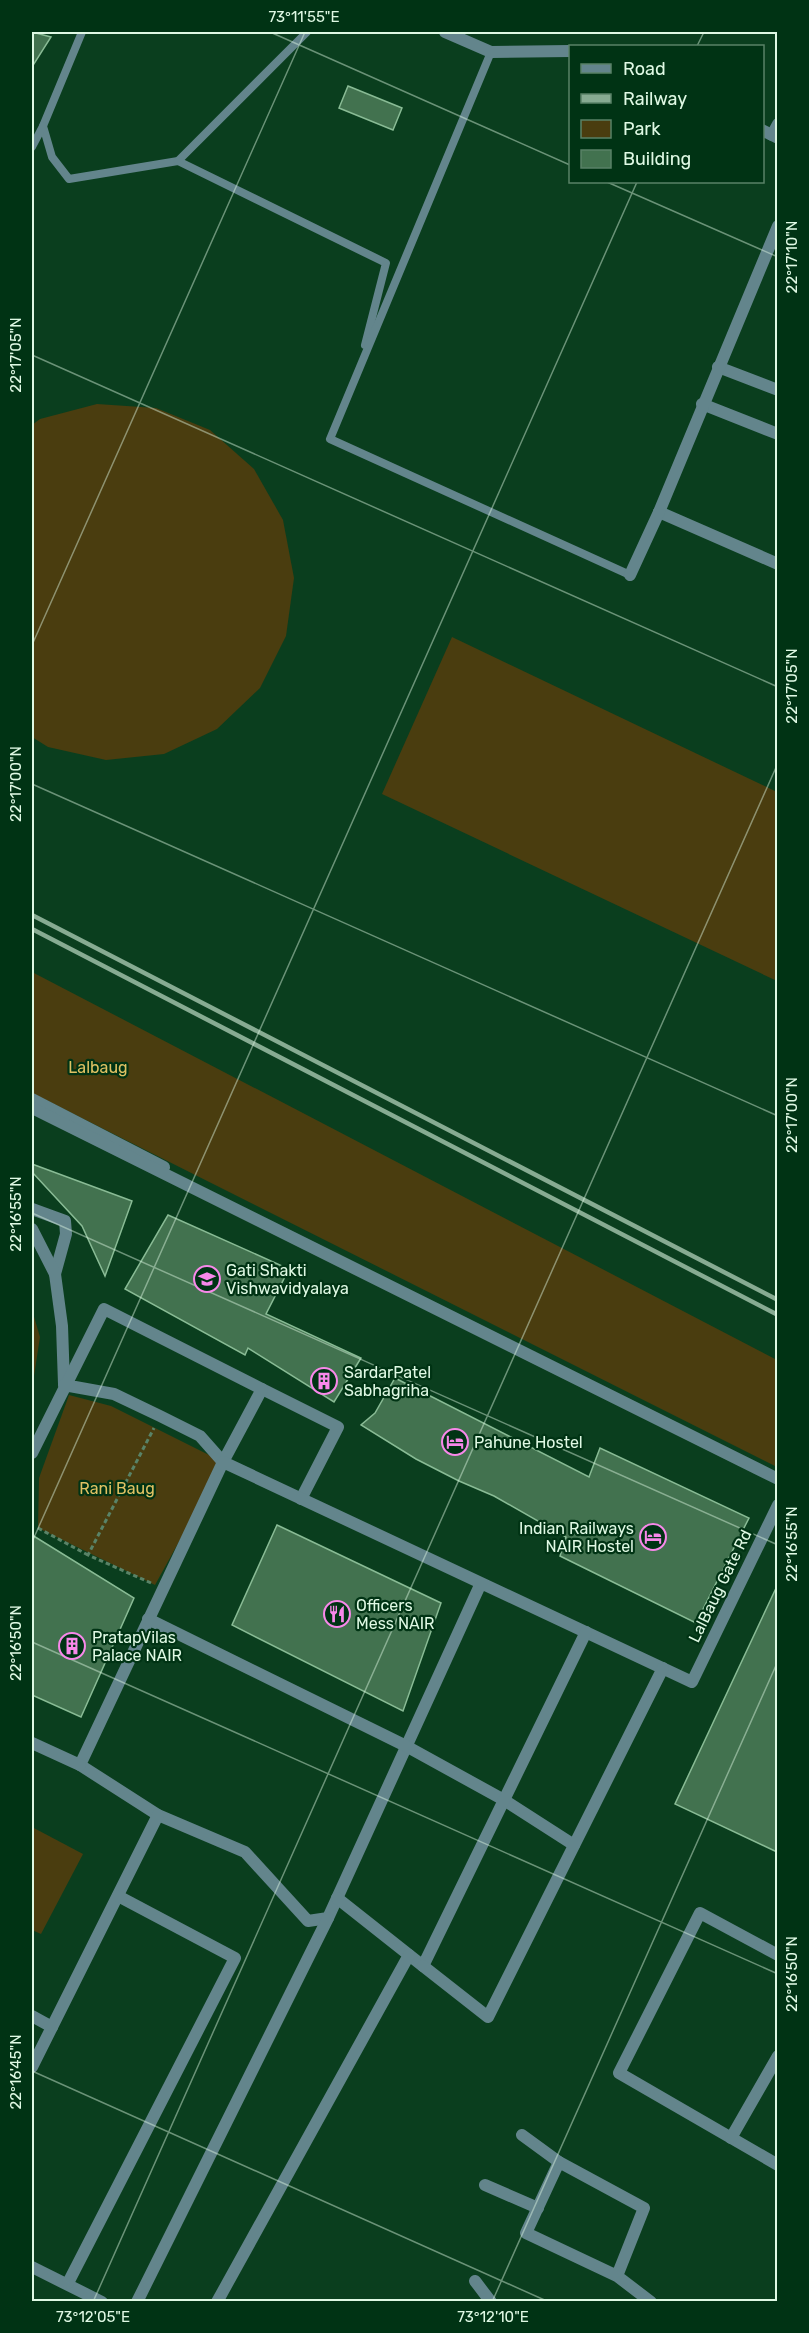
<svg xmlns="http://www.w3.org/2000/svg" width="809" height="2333" font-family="Rubik,sans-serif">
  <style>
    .green { fill: #4a3d0f }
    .building { fill: #42724f; stroke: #89bb95; stroke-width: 1.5 }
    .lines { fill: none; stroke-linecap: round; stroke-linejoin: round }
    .path { stroke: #598367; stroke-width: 3; stroke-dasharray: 4.5 3; stroke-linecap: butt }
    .service { stroke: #63858c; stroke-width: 8 }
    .minor { stroke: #63858c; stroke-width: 12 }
    .tertiary { stroke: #63858c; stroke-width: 12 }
    .rail { stroke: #87ab92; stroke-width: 4.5 }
    .ticks { fill: none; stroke: #dff9e4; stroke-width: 1.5; stroke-opacity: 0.45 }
    .labels { text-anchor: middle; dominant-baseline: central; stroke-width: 4.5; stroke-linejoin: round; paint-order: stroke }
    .park-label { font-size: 16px; fill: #dfc163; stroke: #003314 }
    .poi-label { font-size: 16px; fill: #dff9e4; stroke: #003314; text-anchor: start }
    .street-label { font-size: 16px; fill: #dff9e4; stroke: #003314 }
    .neatline { fill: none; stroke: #dff9e4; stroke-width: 2 }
    .ticks-label { font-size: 15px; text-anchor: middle; fill: #dff9e4 }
  </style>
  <rect width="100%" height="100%" fill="#0a3e1e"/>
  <g class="green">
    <path d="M97,404L156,408L210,430L254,469L283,520L294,578L286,636L260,688L217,729L164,754L106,760L48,747L32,737V425L40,419Z"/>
    <path d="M452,637L777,792V981L382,794Z"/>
    <path d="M32,972L777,1360V1467L32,1093Z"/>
    <path d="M32,1310L40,1337L32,1389Z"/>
    <path d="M69,1395L111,1406L223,1462L155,1585L38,1528L39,1478Z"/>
    <path d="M32,1827L83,1854L41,1934L32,1930Z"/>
  </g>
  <g class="building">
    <path d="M32,32L51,37L32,67Z"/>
    <path d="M348,86L402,108L393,130L339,108Z"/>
    <path d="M32,1164L132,1201L105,1276L82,1226L32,1172Z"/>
    <path d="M168,1215L289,1269L266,1314L361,1358L334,1402L248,1348L245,1355L125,1289Z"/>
    <path d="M395,1378L589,1477L600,1448L749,1518L696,1623L560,1556L566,1537L494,1496L459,1481L416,1459L361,1425L375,1413Z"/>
    <path d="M277,1525L441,1603L403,1711L232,1625Z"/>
    <path d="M32,1535L134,1598L81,1717L32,1695Z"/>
    <path d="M777,1586V1852L675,1804Z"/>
  </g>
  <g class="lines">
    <g class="path">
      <path d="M38,1528L88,1555"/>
      <path d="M151,1583L88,1555L154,1428"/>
    </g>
    <g class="service">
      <path d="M82,32L43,126L52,157L69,179L178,161"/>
      <path d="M307,32L178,161L386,263L365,345"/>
      <path d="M491,52L330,439L630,575"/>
      <path d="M32,147L43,126"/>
    </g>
    <g class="minor">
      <path d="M772,135L778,124"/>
      <path d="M718,367L778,390"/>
      <path d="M702,404L778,434"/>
      <path d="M659,512L778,564"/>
      <path d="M630,575L659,512L778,226"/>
      <path d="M32,1099L164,1167"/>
      <path d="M32,1209L65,1221L66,1234L55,1274"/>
      <path d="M32,1229L55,1274L62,1326L64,1384"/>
      <path d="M262,1389L338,1427L301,1499"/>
      <path d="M32,1453L104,1309L262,1389L223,1462L200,1436L160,1416L114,1394L64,1385"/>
      <path d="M481,1583L328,1918L308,1921L245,1852L158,1815L80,1765L223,1462L692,1682L778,1505"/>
      <path d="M148,1619L406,1746L504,1800L574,1845"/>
      <path d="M32,1743L80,1765"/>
      <path d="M337,1898L423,1966L586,1632"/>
      <path d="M778,1955L700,1913L619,2073L778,2165"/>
      <path d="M423,1966L488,2017L663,1668"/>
      <path d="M32,2016L52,2027"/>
      <path d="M32,2067L158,1815"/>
      <path d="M522,2135L559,2162"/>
      <path d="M731,2138L778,2056"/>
      <path d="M485,2185L538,2208"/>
      <path d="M32,2267L102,2302"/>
      <path d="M617,2276L644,2208L559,2162L526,2233L617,2276L651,2302"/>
      <path d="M475,2281L491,2302"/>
      <path d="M68,2283L235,1958L118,1896"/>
      <path d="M137,2302L328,1918"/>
      <path d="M217,2302L409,1955"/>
    </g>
    <g class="tertiary">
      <path d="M445,32L491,52L570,51"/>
      <path d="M762,130L778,138"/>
      <path d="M32,1108L778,1479"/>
    </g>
    <g class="rail">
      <path d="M32,915L778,1300"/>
      <path d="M32,929L778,1315"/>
    </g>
  </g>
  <path class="ticks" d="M270,32L570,165M697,46L704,32M607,182L778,257M32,355L778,687M32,645L305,32M32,784L778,1116M32,1213L778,1545M32,1542L637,182M32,1642L778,1974M32,2071L549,2302M93,2302L778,763M492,2302L778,1661"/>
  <defs>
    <symbol id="university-ring" viewBox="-11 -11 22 22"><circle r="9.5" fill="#003314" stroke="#f888ea" stroke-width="1.5"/><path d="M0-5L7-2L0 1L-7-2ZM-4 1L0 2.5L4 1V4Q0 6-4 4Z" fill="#f888ea"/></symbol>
    <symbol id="building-ring" viewBox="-11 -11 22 22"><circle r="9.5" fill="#003314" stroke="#f888ea" stroke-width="1.5"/><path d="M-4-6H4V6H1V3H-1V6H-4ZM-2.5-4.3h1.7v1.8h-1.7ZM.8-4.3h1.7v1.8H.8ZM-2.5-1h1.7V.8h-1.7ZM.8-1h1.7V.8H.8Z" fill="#f888ea"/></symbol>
    <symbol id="hotel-ring" viewBox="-11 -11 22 22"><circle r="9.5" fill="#003314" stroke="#f888ea" stroke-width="1.5"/><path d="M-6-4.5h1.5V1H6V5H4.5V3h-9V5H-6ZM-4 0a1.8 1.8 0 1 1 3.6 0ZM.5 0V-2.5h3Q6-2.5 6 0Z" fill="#f888ea"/></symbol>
    <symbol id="restaurant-ring" viewBox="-11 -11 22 22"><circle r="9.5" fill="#003314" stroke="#f888ea" stroke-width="1.5"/><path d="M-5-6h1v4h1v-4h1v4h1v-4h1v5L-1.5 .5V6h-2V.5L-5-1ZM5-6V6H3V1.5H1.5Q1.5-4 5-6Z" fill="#f888ea"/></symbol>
  </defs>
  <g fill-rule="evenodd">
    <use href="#university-ring" x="192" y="1264" width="30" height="30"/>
    <use href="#building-ring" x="309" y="1366" width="30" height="30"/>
    <use href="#hotel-ring" x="440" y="1427" width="30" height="30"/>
    <use href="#hotel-ring" x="638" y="1522" width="30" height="30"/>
    <use href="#restaurant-ring" x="322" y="1599" width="30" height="30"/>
    <use href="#building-ring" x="57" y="1631" width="30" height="30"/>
  </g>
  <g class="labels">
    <g class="park-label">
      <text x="98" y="1067">Lalbaug</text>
      <text x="117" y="1488">Rani Baug</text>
    </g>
    <g class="poi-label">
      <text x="226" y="1270">Gati Shakti<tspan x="226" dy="18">Vishwavidyalaya</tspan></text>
      <text x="344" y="1372">SardarPatel<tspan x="344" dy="18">Sabhagriha</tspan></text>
      <text x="474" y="1442">Pahune Hostel</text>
      <text x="634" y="1528" text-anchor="end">Indian Railways<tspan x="634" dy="18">NAIR Hostel</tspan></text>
      <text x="356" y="1605">Officers<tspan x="356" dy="18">Mess NAIR</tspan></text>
      <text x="92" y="1637">PratapVilas<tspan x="92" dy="18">Palace NAIR</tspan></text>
    </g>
    <g class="street-label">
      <text transform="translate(720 1586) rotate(-64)">LalBaug Gate Rd</text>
    </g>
  </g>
  <rect width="809" height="2333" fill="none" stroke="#003314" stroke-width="66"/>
  <rect x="569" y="45" width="195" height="138" fill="#003314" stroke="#598267" stroke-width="1.5"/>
  <rect x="581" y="64" width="30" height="9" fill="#63858c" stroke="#598267" stroke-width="1.5"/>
  <text x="623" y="75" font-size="18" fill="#dff9e4">Road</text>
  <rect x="581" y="94" width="30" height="9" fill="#87ab92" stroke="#598267" stroke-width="1.5"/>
  <text x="623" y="105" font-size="18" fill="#dff9e4">Railway</text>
  <rect x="581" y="120" width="30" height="18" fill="#4a3d0f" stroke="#598267" stroke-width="1.5"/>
  <text x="623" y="135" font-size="18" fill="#dff9e4">Park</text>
  <rect x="581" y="150" width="30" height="18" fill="#42724f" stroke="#598267" stroke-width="1.5"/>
  <text x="623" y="165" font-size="18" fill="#dff9e4">Building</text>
  <rect x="33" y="33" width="743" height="2267" class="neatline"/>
  <g class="ticks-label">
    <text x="304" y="22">73°11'55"E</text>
    <text transform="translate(792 257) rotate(-90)" y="5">22°17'10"N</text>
    <text transform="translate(16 355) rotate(-90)" y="5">22°17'05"N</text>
    <text transform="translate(792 686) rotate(-90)" y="5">22°17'05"N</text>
    <text transform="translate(16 784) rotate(-90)" y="5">22°17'00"N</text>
    <text transform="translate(792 1115) rotate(-90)" y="5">22°17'00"N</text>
    <text transform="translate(16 1214) rotate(-90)" y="5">22°16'55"N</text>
    <text transform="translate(792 1544) rotate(-90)" y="5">22°16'55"N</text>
    <text transform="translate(16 1643) rotate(-90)" y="5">22°16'50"N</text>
    <text transform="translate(792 1974) rotate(-90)" y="5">22°16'50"N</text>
    <text transform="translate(16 2072) rotate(-90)" y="5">22°16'45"N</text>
    <text x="93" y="2322">73°12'05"E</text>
    <text x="493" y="2322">73°12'10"E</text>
  </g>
</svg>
